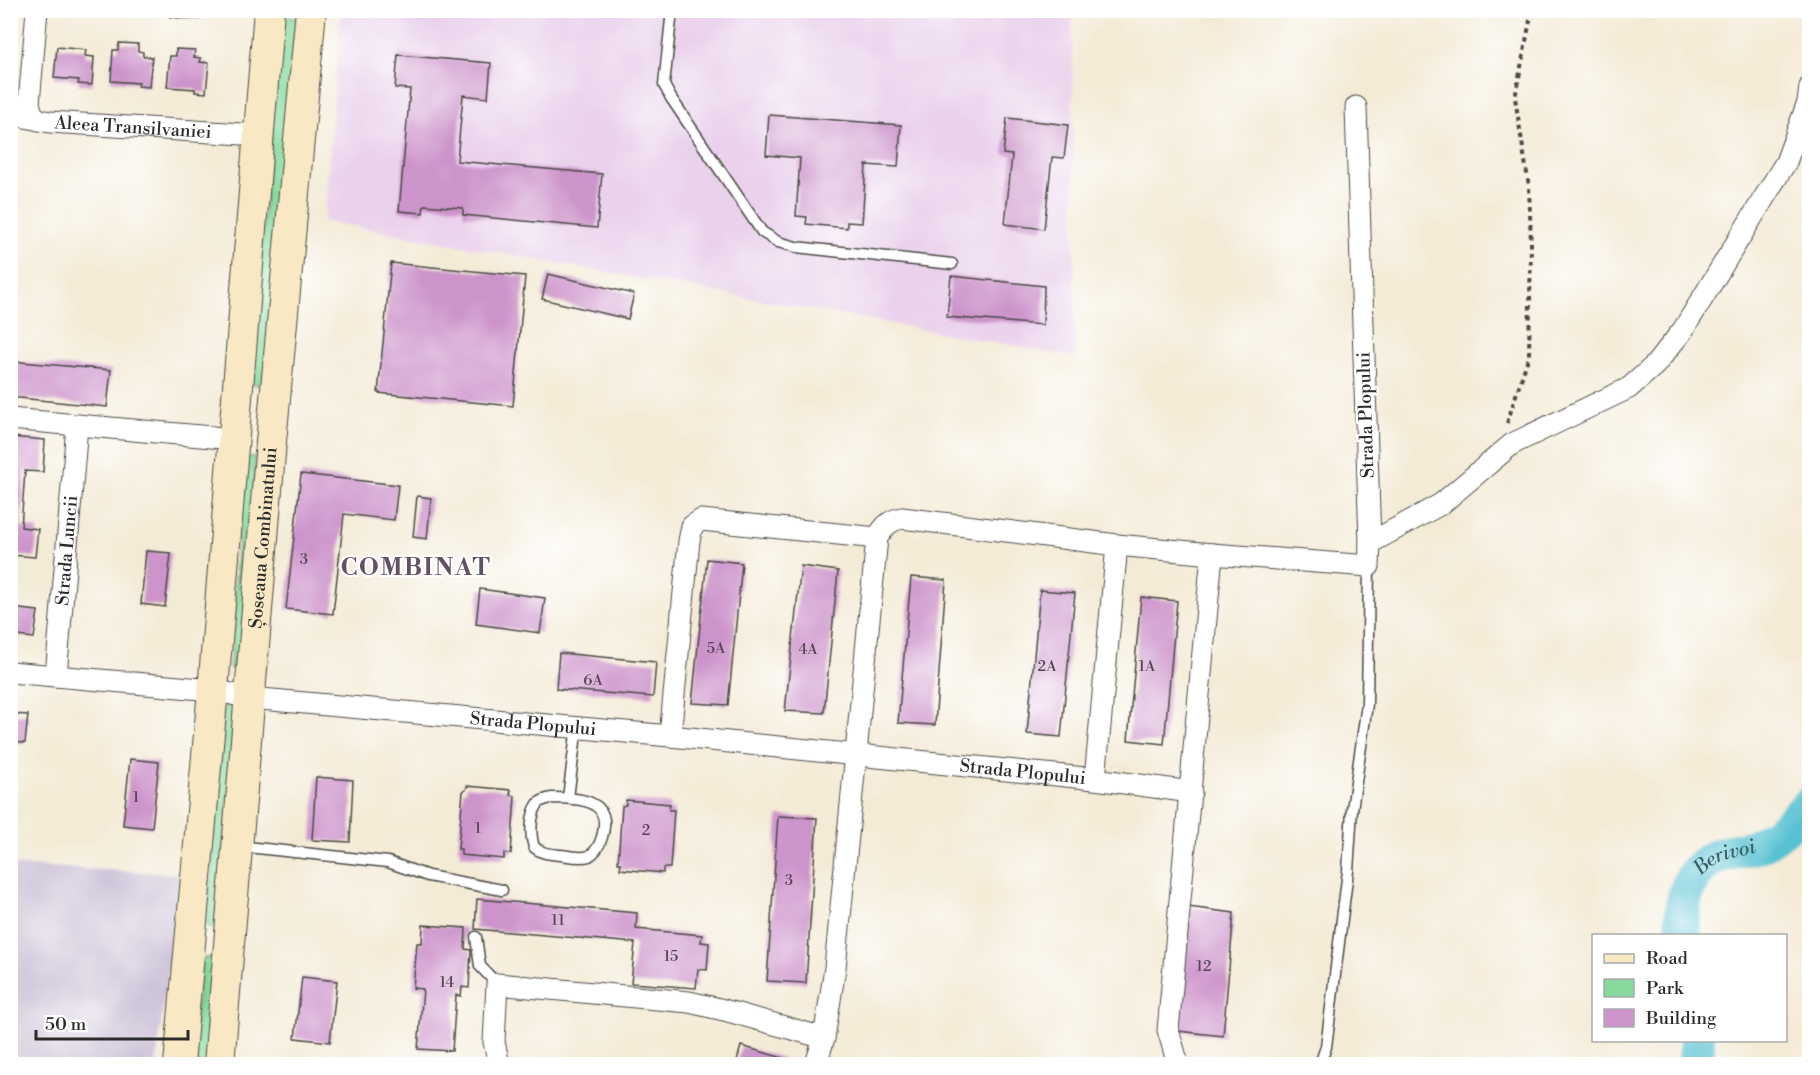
<svg xmlns="http://www.w3.org/2000/svg" width="1820" height="1075" font-family="'Libre Bodoni',serif">
  <style>
    .built { fill: #ead1ec }
    .industrial { fill: #cabfd6 }
    .green { fill: #84d99b; stroke: #588263; stroke-width: 1.5 }
    .lines { fill: none; stroke-linecap: round; stroke-linejoin: round }
    .river { stroke: #56c1d2; stroke-width: 36 }
    .building { fill: #cd94cb }
    .service-casing { stroke: #494845; stroke-width: 13 }
    .minor-casing { stroke: #494845; stroke-width: 23 }
    .secondary-casing { stroke: #494845; stroke-width: 32 }
    .path { stroke: #494845; stroke-width: 4; stroke-dasharray: 4.5 4.5; stroke-linecap: butt }
    .service { stroke: #fff; stroke-width: 10 }
    .minor { stroke: #fff; stroke-width: 21 }
    .secondary { stroke: #f8e8c3; stroke-width: 30 }
    .labels { text-anchor: middle; dominant-baseline: central; stroke-width: 4.5; stroke-linejoin: round; paint-order: stroke }
    .number-label { font-size: 15px; fill: #544553 }
    .street-label { font-size: 18px; fill: #2b2b2b; stroke: #fff }
    .water-label { font-size: 20px; font-style: italic; fill: #3a6065; stroke: #fff }
    .district-label { font-size: 24px; font-weight: bold; letter-spacing: 1.5px; fill: #645063; stroke: #fff }
  </style>
  <rect width="100%" height="100%" fill="#fff"/>
  <filter id="ink" filterUnits="userSpaceOnUse"><feTurbulence type="fractalNoise" baseFrequency=".0167" numOctaves="2"/><feDisplacementMap in="SourceGraphic" scale="12" xChannelSelector="R" yChannelSelector="G"/><feConvolveMatrix kernelMatrix="1 2 1 2 8 2 1 2 1" color-interpolation-filters="sRGB"/></filter>
  <filter id="wash" filterUnits="userSpaceOnUse"><feTurbulence type="fractalNoise" baseFrequency=".008" numOctaves="4" result="noise"/><feDisplacementMap in="SourceGraphic" scale="24" xChannelSelector="R" yChannelSelector="G"/><feGaussianBlur stdDeviation="1.35" result="paint"/><feColorMatrix in="noise" values="0 0 0 0 0 0 0 0 0 0 0 0 0 0 0 0 0 1.4 0 .05"/><feComposite in="paint" operator="in"/></filter>
  <g filter="url(#wash)">
    <rect width="100%" height="100%" fill="#f4ebd7"/>
    <path class="built" d="M341,11H1072L1075,357L324,221Z"/>
    <path class="industrial" d="M11,865L180,874L156,1064H11Z"/>
    <g class="green">
      <path d="M287,17L296,18L266,383L255,385L249,382L281,20Z"/>
      <path d="M249,457H256L241,666L236,668H230L243,460Z"/>
      <path d="M232,705L236,707L217,926L212,928L206,926L224,706Z"/>
      <path d="M212,957L215,958L208,1064H189L202,959Z"/>
    </g>
    <g class="lines">
      <g class="river">
        <path id="s1" d="M1684,936C1679,904 1686,870 1718,856C1732,850 1750,850 1763,843C1780,833 1797,818 1810,803"/>
        <path d="M1696,1064L1697,1040"/>
      </g>
    </g>
    <g id="blocks">
      <g class="building">
        <path d="M170,10H200L199,19L170,17Z"/>
        <path d="M387,10H436L435,17L387,13Z"/>
        <path d="M119,43L138,44V51L143,52V56L152,57L149,87L138,86L139,83L111,81L113,50H118Z"/>
        <path d="M57,47L86,50L85,56L94,57L92,85L78,84L79,80L54,78Z"/>
        <path d="M176,49L195,50L194,57L201,58L200,62L209,63L206,93L195,92V89L167,87L170,56H176Z"/>
        <path d="M398,55L491,63L488,98L463,95L457,161L602,174L597,228L463,215V208L424,205L423,213L399,211L410,89L395,88Z"/>
        <path d="M769,115L901,125L898,167L866,165L862,223L847,222V228L806,224L807,217L796,216L800,158L766,155Z"/>
        <path d="M1007,118L1068,125L1064,158L1052,157L1044,229L1005,224L1012,155L1003,154Z"/>
        <path d="M391,263L525,276L513,406L378,393Z"/>
        <path d="M548,274L634,294L628,319L542,299Z"/>
        <path d="M951,276L1044,286L1043,325L947,317Z"/>
        <path d="M10,361L111,370L107,407L10,397Z"/>
        <path d="M10,437L45,440L43,472L25,471L21,527L38,529L35,557L10,555Z"/>
        <path d="M301,474L398,485L394,520L344,514L333,614L286,609Z"/>
        <path d="M417,496L431,498L427,539L413,537Z"/>
        <path d="M146,551L171,553L165,607L141,604Z"/>
        <path d="M707,559L742,563L728,705L692,703Z"/>
        <path d="M801,566L838,571L824,713L785,711Z"/>
        <path d="M911,577L946,580L935,725L898,723Z"/>
        <path d="M480,589L545,598L540,633L476,624Z"/>
        <path d="M1040,590L1075,593L1061,737L1027,734Z"/>
        <path d="M1141,597L1177,601L1164,744L1128,740Z"/>
        <path d="M10,608L38,611L34,638L10,635Z"/>
        <path d="M559,653L656,662L653,697L556,689Z"/>
        <path d="M10,714L28,715L25,743L10,742Z"/>
        <path d="M130,759L159,762L152,828L123,825Z"/>
        <path d="M316,777L353,780L350,842L312,840Z"/>
        <path d="M467,786L511,790L510,795L515,796L511,854L504,853V859L461,855V849H458L463,791L466,790Z"/>
        <path d="M626,800L670,804L669,810H674L670,868H663V873L620,869L621,863H618L622,806L626,805Z"/>
        <path d="M778,816L817,818L806,983L767,981Z"/>
        <path d="M477,899L637,913L636,929L702,935L701,942L709,943L707,970L698,969L696,988L631,983L635,943L475,929Z"/>
        <path d="M1188,907L1234,913L1223,1036L1178,1031Z"/>
        <path d="M423,925L466,928L465,949L471,950L469,988L462,987L461,996L456,995L452,1051L418,1049L423,989L413,988L417,943H422Z"/>
        <path d="M302,977L337,981L330,1042L295,1038Z"/>
        <path d="M741,1046L783,1058L781,1064H736Z"/>
      </g>
    </g>
  </g>
  <g filter="url(#ink)">
    <use href="#blocks" fill-opacity="0" stroke="#494845" stroke-width="1.5"/>
    <g class="lines">
      <defs>
        <g id="service">
          <path d="M672,10L664,85L671,98L762,232L778,242L796,247L952,264"/>
          <path d="M551,798C580,798 613,799 602,837C600,844 596,852 589,856C581,859 569,856 561,855C550,854 542,854 534,847C530,835 530,815 538,804C541,800 547,799 551,798Z"/>
          <path d="M568,798L577,726"/>
          <path d="M238,846L388,862L428,876L502,890"/>
          <path d="M476,937L480,966L497,984"/>
          <path d="M1320,1064L1326,1047L1348,871L1352,810L1367,704L1369,566"/>
        </g>
        <g id="minor">
          <path d="M37,10L29,103L32,114L39,120"/>
          <path id="s2" d="M10,114L50,122L259,135"/>
          <path d="M10,419L234,439"/>
          <path d="M1370,543L1441,504L1512,444L1629,388L1655,365L1683,330L1786,162L1808,102L1810,87"/>
          <path id="s3" d="M10,672L213,690L250,698L670,736L1095,779L1191,792"/>
          <path id="s4" d="M56,676L77,426"/>
          <path d="M670,736L689,541L692,526L701,520L877,538"/>
          <path d="M1095,779L1117,545"/>
          <path d="M499,1064L494,1042L497,984L689,1002L724,1010L824,1038"/>
          <path d="M816,1064L824,1038L835,968L877,538C884,527 889,520 902,518L1117,545L1212,554"/>
          <path d="M1178,1064L1168,1030L1212,554L1369,566L1370,543L1356,107"/>
        </g>
        <g id="secondary">
          <path d="M179,1064L213,690L269,10"/>
          <path id="s5" d="M219,1064L271,442L311,10"/>
        </g>
      </defs>
      <use href="#service" class="service-casing"/>
      <use href="#minor" class="minor-casing"/>
      <use href="#secondary" class="secondary-casing"/>
      <path class="path" d="M1507,423L1529,355L1531,244L1529,186L1515,98L1532,10"/>
      <use href="#service" class="service"/>
      <use href="#minor" class="minor"/>
      <use href="#secondary" class="secondary"/>
    </g>
  </g>
  <g class="labels">
    <g class="number-label">
      <text x="304" y="559">3</text>
      <text x="716" y="648">5A</text>
      <text x="808" y="649">4A</text>
      <text x="1047" y="666">2A</text>
      <text x="1147" y="666">1A</text>
      <text x="593" y="680">6A</text>
      <text x="136" y="797">1</text>
      <text x="478" y="828">1</text>
      <text x="646" y="830">2</text>
      <text x="789" y="880">3</text>
      <text x="558" y="920">11</text>
      <text x="671" y="956">15</text>
      <text x="1204" y="966">12</text>
      <text x="447" y="982">14</text>
    </g>
    <g class="street-label">
      <text stroke="none"><textPath href="#s2" startOffset="124">Aleea Transilvaniei</textPath></text>
      <text transform="translate(1366 415) rotate(-92)">Strada Plopului</text>
      <text stroke="none"><textPath href="#s5" startOffset="528">Șoseaua Combinatului</textPath></text>
      <text stroke="none"><textPath href="#s4" startOffset="126">Strada Luncii</textPath></text>
      <text stroke="none"><textPath href="#s3" startOffset="526">Strada Plopului</textPath></text>
      <text stroke="none"><textPath href="#s3" startOffset="1018">Strada Plopului</textPath></text>
    </g>
    <g class="water-label">
      <text stroke="none"><textPath href="#s1" startOffset="100">Berivoi</textPath></text>
    </g>
    <g class="district-label">
      <text x="416" y="568">COMBINAT</text>
    </g>
  </g>
  <rect width="1820" height="1075" fill="none" stroke="#fff" stroke-width="36"/>
  <rect x="1592" y="934" width="195" height="108" fill="#ffffff" stroke="#aaaaaa" stroke-width="1.5"/>
  <rect x="1604" y="954" width="30" height="9" fill="#f8e8c3" stroke="#aaaaaa" stroke-width="1.5"/>
  <text x="1646" y="964" font-size="18" fill="#2b2b2b">Road</text>
  <rect x="1604" y="979" width="30" height="18" fill="#84d99b" stroke="#aaaaaa" stroke-width="1.5"/>
  <text x="1646" y="994" font-size="18" fill="#2b2b2b">Park</text>
  <rect x="1604" y="1009" width="30" height="18" fill="#cd94cb" stroke="#aaaaaa" stroke-width="1.5"/>
  <text x="1646" y="1024" font-size="18" fill="#2b2b2b">Building</text>
  <path d="M36 1030v9h152v-9" fill="none" stroke="#2b2b2b" stroke-width="3"/>
  <text x="45" y="1030" font-size="18" fill="#2b2b2b" stroke="#ffffff" stroke-width="4.5" paint-order="stroke">50 m</text>
</svg>
